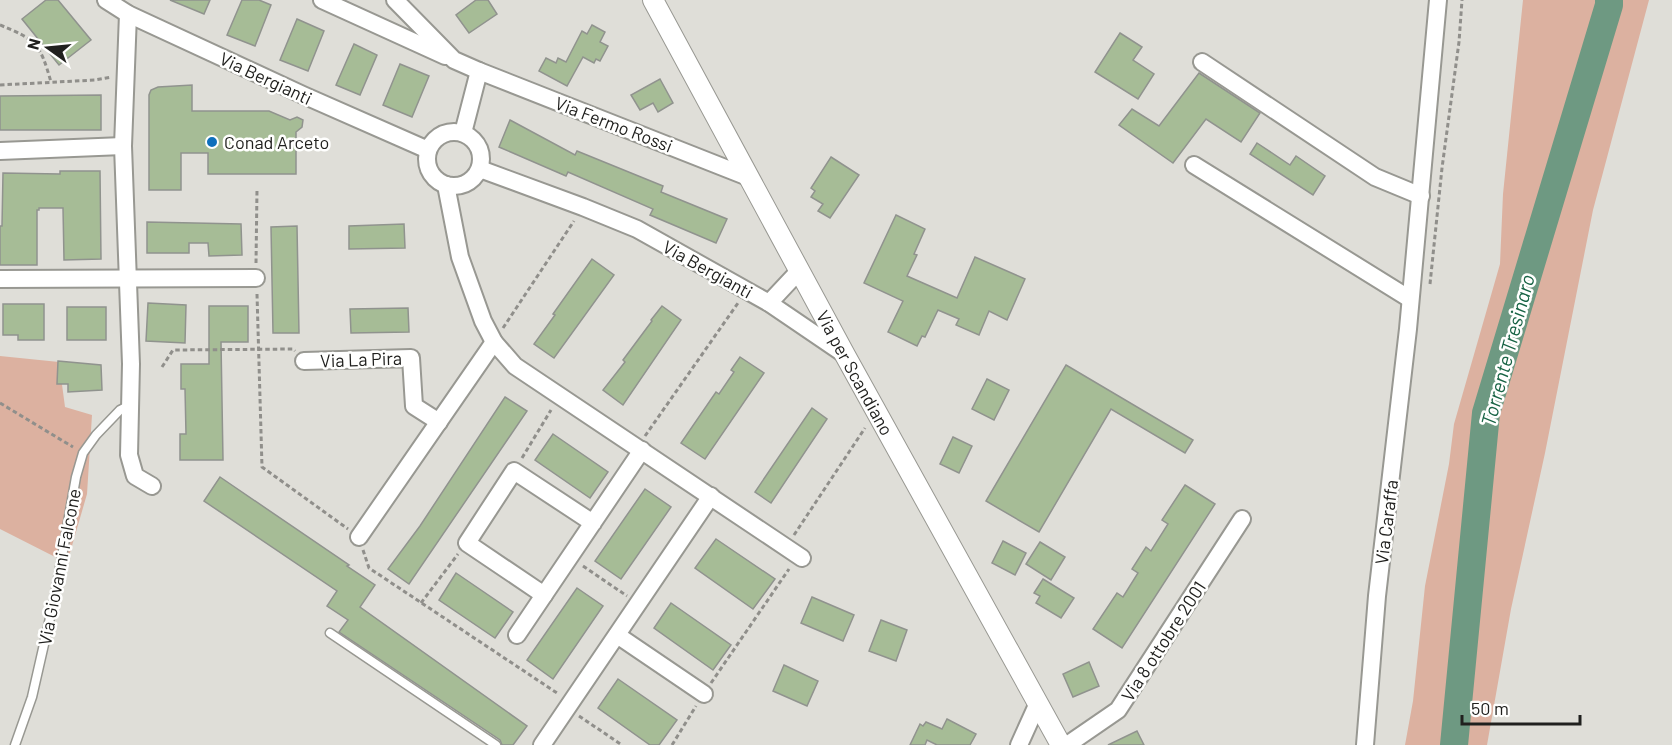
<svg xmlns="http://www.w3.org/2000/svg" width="1672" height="745" font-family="Barlow,sans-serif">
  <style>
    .green { fill: #dcb1a0 }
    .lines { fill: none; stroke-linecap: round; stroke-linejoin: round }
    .river { stroke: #6e9982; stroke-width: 28 }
    .building { fill: #a6bc96; stroke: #90938e; stroke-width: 1.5 }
    .service-casing { stroke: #989892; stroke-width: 11 }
    .minor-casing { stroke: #989892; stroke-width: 20 }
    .tertiary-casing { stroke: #989892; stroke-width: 22 }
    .path { stroke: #908f8b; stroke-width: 3; stroke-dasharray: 4.5 3; stroke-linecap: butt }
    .service { stroke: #fff; stroke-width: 8 }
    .minor { stroke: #fff; stroke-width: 16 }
    .tertiary { stroke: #fff; stroke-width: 20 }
    .poi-dot { fill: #0e6fbc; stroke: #fffffe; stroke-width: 2 }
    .labels { text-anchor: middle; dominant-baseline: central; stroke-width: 5; stroke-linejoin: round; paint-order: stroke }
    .street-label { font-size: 18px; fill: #20201e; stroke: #fffffe }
    .poi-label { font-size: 18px; fill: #20201e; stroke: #fffffe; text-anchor: start }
    .water-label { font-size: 20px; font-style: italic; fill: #176344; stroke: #fffffe }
  </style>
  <rect width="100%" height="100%" fill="#dfded8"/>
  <g class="green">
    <path d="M1523,0H1649L1593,210L1545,453L1511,609L1487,745H1405L1413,701L1425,586L1449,464L1454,424L1500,264L1503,194Z"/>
    <path d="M0,356L59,362L65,407L92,415L87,494L67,563L0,529Z"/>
  </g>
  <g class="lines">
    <path class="river" d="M1454,745L1486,413L1609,5V0"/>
  </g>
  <g class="building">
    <path d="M46,0H58L91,40L59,65L22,19Z"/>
    <path d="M170,0H210L204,14Z"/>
    <path d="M242,0H259L271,5L255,46L227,35Z"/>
    <path d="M476,0H488L497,14L469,33L456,15Z"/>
    <path d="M297,19L324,31L308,71L280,60Z"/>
    <path d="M592,25L605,32L600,42L608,46L600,61L596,59L594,63L583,57L567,86L539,71L546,58L556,63L558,58L566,62L582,31L587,34Z"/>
    <path d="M1120,33L1142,47L1133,60L1154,74L1138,99L1095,72Z"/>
    <path d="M354,44L377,55L360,95L336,85Z"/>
    <path d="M400,64L429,76L412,117L383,105Z"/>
    <path d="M1199,73L1260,113L1241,142L1206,119L1173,163L1119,125L1132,109L1159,126Z"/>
    <path d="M660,79L673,103L658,112L653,103L640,110L631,95Z"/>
    <path d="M192,85V111H269L290,120L297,117L303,120L302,127L296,132V174H208V153H181V190H149V95L151,90L158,87Z"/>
    <path d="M101,95V130H0V96Z"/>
    <path d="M510,120L575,155L577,151L663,186L661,192L727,219L716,243L650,215L653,209L568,172L566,176L499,147Z"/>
    <path d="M1257,143L1290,165L1296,156L1325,176L1313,195L1250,154Z"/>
    <path d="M831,157L859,175L830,218L818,211L823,204L811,197L815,191L811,188Z"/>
    <path d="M60,171H100L101,259L64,260L63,208H39V210H37V265H0V226H2L3,173L60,174Z"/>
    <path d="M896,215L925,229L914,254L917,255L907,276L957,298L975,257L1025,279L1007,320L989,311L979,335L956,325L959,319L938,310L925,337L922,336L917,346L888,332L903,301L864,283Z"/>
    <path d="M147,222L241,224L242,255L209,256L208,243H189V253H147Z"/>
    <path d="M404,224L405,248L349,249V226Z"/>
    <path d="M297,226L299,333H273L271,227Z"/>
    <path d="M592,259L614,275L554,358L534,344L555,315L553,314Z"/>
    <path d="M148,303L186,305L185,343L146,341Z"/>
    <path d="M3,304H44V340H18V335H3Z"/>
    <path d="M209,306H248V342H221L223,460H180V434H186L185,389H181V364H209Z"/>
    <path d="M662,306L681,320L623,405L603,390L625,362L623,360L652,321L651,320Z"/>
    <rect x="67" y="307" width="39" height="33"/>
    <path d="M408,308L409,332L351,333L350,309Z"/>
    <path d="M740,357L764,373L705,459L681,443L716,392L719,394L734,372L731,370Z"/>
    <path d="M58,361L101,365L102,390L68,392V384H57Z"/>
    <path d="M1066,365L1193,440L1185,453L1111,409L1039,532L986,501Z"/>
    <path d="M987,379L1009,390L994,420L972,409Z"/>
    <path d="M505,397L527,411L409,584L388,569L420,526Z"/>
    <path d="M812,408L827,419L771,503L755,492Z"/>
    <path d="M553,434L608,472L590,498L535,460Z"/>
    <path d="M953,437L972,446L959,473L940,464Z"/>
    <path d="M220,477L349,565L347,566L375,585L360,607L527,726L513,745H502L500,740L339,632L348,620L327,606L337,591L204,501Z"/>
    <path d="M1185,485L1215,504L1122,648L1093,629L1117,593L1123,597L1138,573L1132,569L1146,547L1151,551L1168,524L1162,520Z"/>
    <path d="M645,489L671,507L621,579L595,561Z"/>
    <path d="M716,539L775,579L753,609L695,568Z"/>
    <path d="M1003,541L1026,553L1015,575L992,563Z"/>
    <path d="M1040,542L1065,557L1051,580L1026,564Z"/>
    <path d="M456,573L513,612L495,638L439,600Z"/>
    <path d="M1043,579L1074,598L1061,618L1036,603L1040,596L1034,593Z"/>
    <path d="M577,588L603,606L553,679L527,660Z"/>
    <path d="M812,597L854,615L843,641L801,623Z"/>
    <path d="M671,603L731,645L713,670L654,628Z"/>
    <path d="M881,620L907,630L896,661L869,651Z"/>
    <path d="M1089,662L1099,686L1073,697L1063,674Z"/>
    <path d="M784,665L818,681L807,706L773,691Z"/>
    <path d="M618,679L677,720L659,745H650L598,708Z"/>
    <path d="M947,719L976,734L970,745H937L927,740L925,745H910L920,724L923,726L926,722L942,729Z"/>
    <path d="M1137,731L1144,745H1108Z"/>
  </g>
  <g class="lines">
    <defs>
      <g id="service">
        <path d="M330,633L496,745"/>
        <path d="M15,745L32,697L55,596L76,477L83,453L96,435L120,410L130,405"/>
      </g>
      <g id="minor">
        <path d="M106,0L128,14L303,95L428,150"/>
        <path d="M322,0L445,56"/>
        <path d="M395,0L454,60L479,71L748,177"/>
        <path d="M128,14L123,146L131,364L129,455L135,476L152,486"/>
        <path d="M1202,62L1375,177L1421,196"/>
        <circle cx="454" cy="159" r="27"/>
        <path d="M463,133L479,71"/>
        <path d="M0,151L123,146"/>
        <path d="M1194,165L1410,299"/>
        <path d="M480,169L583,207L637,229L769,303L844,354"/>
        <path d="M446,185L460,257L483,321L494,342L515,366L802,558"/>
        <path d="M0,279L256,278"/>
        <path d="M769,303L799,271"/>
        <path d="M304,361L411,358L414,406L439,422"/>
        <path d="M593,523L514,471L467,543L544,595L642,450"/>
        <path d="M359,537L494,342"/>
        <path d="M517,635L544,595"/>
        <path d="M617,635L704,694"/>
        <path d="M542,745L711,496"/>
        <path d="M1019,745L1038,703"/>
        <path d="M1067,745L1118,710L1242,519"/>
        <path d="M1365,745L1377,596L1408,329L1438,0"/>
      </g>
      <g id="tertiary">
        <path id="s1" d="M653,0L845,355L1061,745"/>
      </g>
    </defs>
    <use href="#service" class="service-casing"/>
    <use href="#minor" class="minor-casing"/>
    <use href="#tertiary" class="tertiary-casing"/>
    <g class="path">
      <path d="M0,25C37,40 40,44 51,82"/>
      <path d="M0,85L95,80L112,77"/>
      <path d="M256,263L257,189"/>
      <path d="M1430,284L1442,168L1459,42L1462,0"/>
      <path d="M257,294L262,467L348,529"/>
      <path d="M503,328L574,221"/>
      <path d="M162,367L173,350L293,349L295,351"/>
      <path d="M0,403L73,447"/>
      <path d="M645,436L738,303"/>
      <path d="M522,458L551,410"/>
      <path d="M794,535L865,428"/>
      <path d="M363,550L369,568L557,693"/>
      <path d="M583,566L627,596"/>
      <path d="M421,603L458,554"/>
      <path d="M711,683L789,569"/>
      <path d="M579,716L622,745"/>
      <path d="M672,745L696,706"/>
    </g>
    <use href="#service" class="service"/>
    <use href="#minor" class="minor"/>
    <use href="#tertiary" class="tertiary"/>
  </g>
  <circle class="poi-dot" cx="212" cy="142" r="6"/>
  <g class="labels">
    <g class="street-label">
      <text transform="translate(266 78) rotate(25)">Via Bergianti</text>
      <text transform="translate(614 124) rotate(21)">Via Fermo Rossi</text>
      <text transform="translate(708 269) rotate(29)">Via Bergianti</text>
      <text transform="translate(361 359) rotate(-2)">Via La Pira</text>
      <text stroke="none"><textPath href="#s1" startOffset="424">Via per Scandiano</textPath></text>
      <text transform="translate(1386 522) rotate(-83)">Via Caraffa</text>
      <text transform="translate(59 567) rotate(-79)">Via Giovanni Falcone</text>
      <text transform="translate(1163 641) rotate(-57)">Via 8 ottobre 2001</text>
    </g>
    <g class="poi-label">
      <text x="224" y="142">Conad Arceto</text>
    </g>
    <g class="water-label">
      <text transform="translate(1507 350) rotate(-75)">Torrente Tresinaro</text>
    </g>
  </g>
  <g transform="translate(48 48) rotate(285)" stroke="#fffffe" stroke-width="4.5" paint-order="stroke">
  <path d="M0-4.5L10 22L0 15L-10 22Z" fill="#20201e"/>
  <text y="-9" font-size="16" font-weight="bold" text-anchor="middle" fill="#20201e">N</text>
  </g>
  <path d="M1462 715v9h118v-9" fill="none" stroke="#20201e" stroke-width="3"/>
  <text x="1471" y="715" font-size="18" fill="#20201e" stroke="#fffffe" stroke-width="4.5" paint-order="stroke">50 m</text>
</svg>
